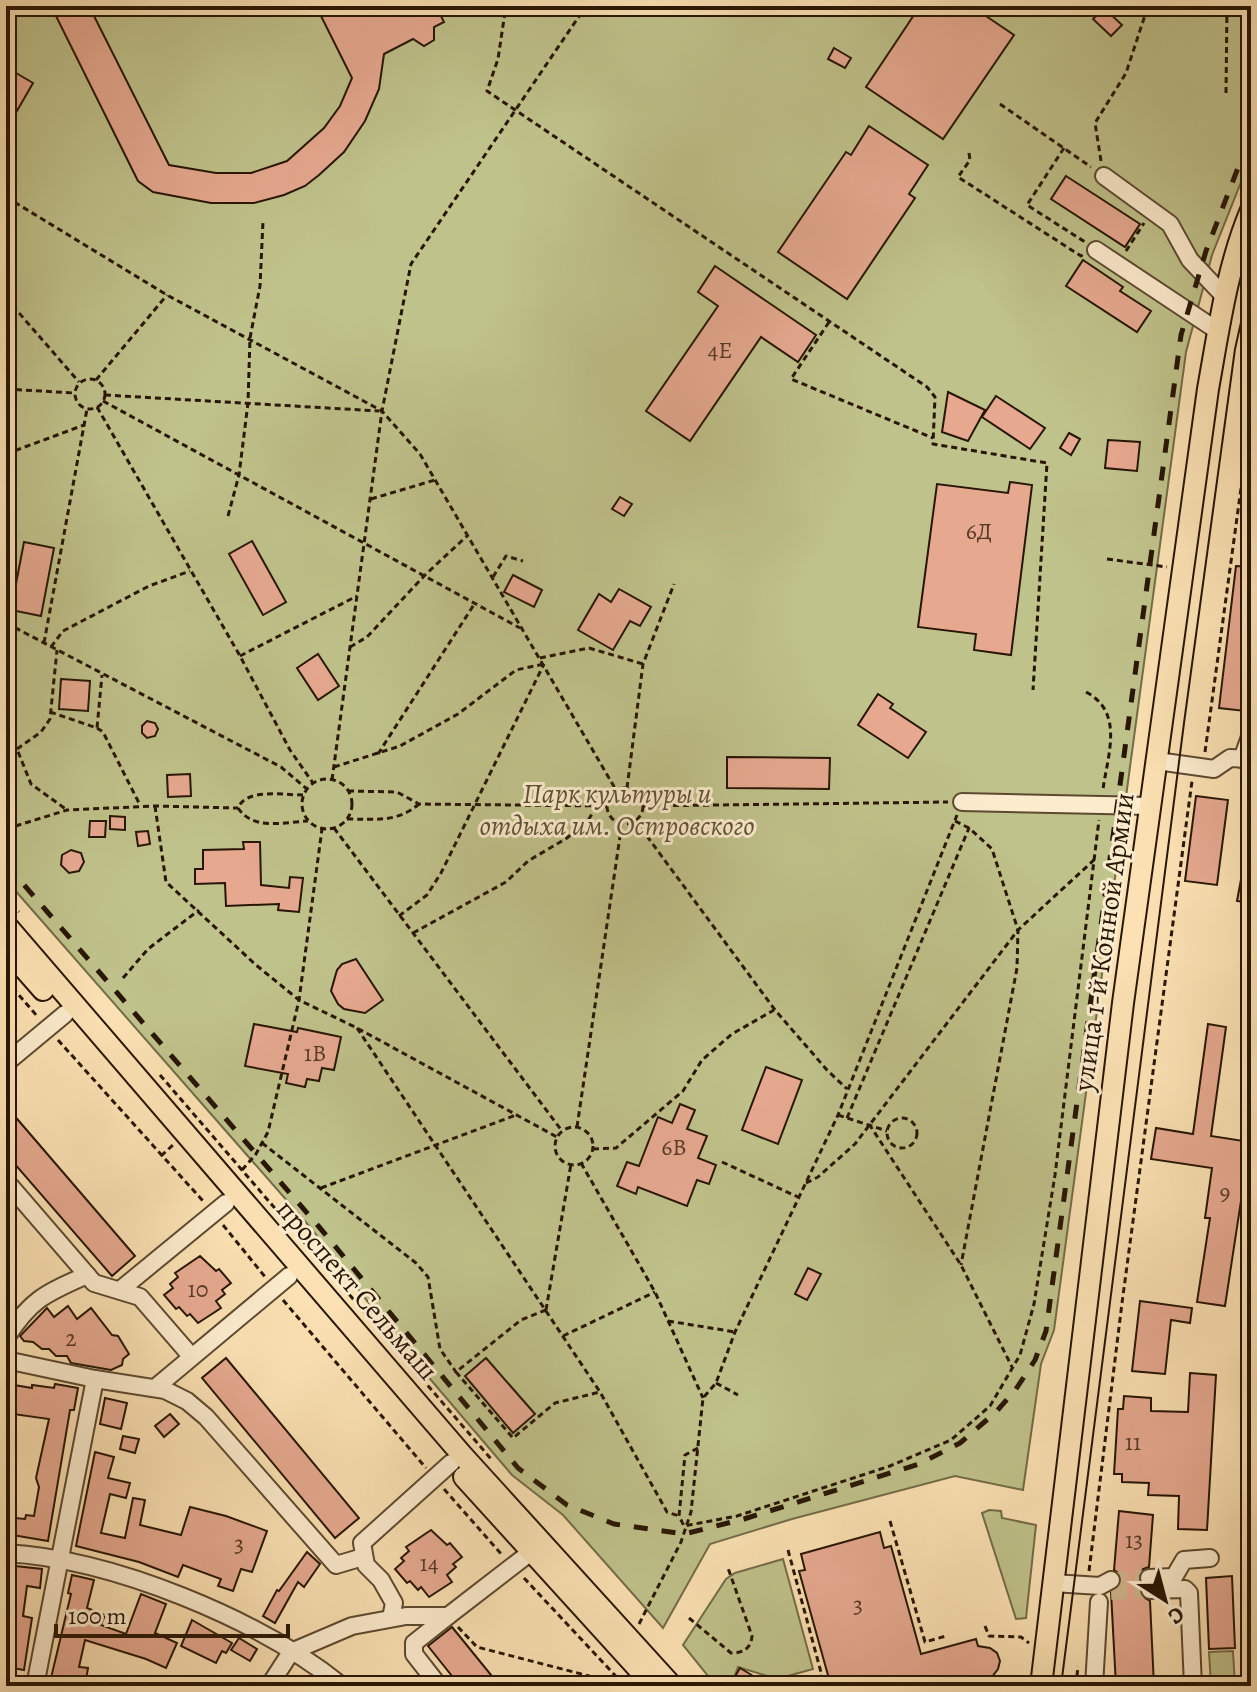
<svg xmlns="http://www.w3.org/2000/svg" width="1257" height="1692" font-family="Alegreya,serif">
  <style>
    .green { fill: #c0c28b; stroke: #746c48; stroke-width: 2 }
    .building { fill: #e6a990; stroke: #281604; stroke-width: 2 }
    .lines { fill: none; stroke-linecap: round; stroke-linejoin: round }
    .minor-tunnel { stroke: #d1b890; stroke-width: 16; stroke-dasharray: 16 8; stroke-linecap: butt }
    .minor-casing { stroke: #5d4930; stroke-width: 20 }
    .major-casing { stroke: #281604; stroke-width: 24 }
    .path { stroke: #281604; stroke-width: 3; stroke-dasharray: 6 4; stroke-linecap: butt }
    .minor { stroke: #fcecce; stroke-width: 16 }
    .major { stroke: #fbe1b3; stroke-width: 20 }
    .tram { stroke: #281604; stroke-width: 2 }
    .rail { stroke: #281604; stroke-width: 5; stroke-dasharray: 14 14; stroke-linecap: butt }
    .labels { text-anchor: middle; dominant-baseline: central; stroke-width: 6; stroke-linejoin: round; paint-order: stroke }
    .number-label { font-size: 24px; fill: #583b27 }
    .park-label { font-size: 28px; font-style: italic; fill: #5d5233; stroke: #fcecce }
    .street-label { font-size: 28px; fill: #281604; stroke: #fcecce }
  </style>
  <rect width="100%" height="100%" fill="#fbe1b3"/>
  <filter id="stains"><feTurbulence type="fractalNoise" baseFrequency=".0025" numOctaves="4"/><feColorMatrix values="0 0 0 0 .2 0 0 0 0 .09 0 0 0 0 .02 0 0 0 .5 -.17"/></filter>
  <radialGradient id="worn" r=".72"><stop offset=".6" stop-color="#630" stop-opacity="0"/><stop offset="1" stop-color="#630" stop-opacity=".3"/></radialGradient>
  <g class="green">
    <path d="M6,6H1251V157L1212,255L1186,352L1054,1330L1041,1364L1023,1490L955,1476L792,1519L710,1544L663,1628L563,1515L512,1475L402,1346L310,1227L6,880Z"/>
    <path d="M989,1510L1001,1511L1002,1518L1036,1525L1026,1618L1016,1619L982,1513Z"/>
    <path d="M783,1559L813,1669L777,1679L738,1667L731,1686H716L683,1645L726,1579L735,1573Z"/>
    <path d="M1233,1651L1235,1686H1211L1209,1652Z"/>
  </g>
  <g class="building">
    <path d="M51,6H89L169,165L216,173H251L287,161L324,128L340,106L352,78L316,6H436L444,22L434,27V40L424,46L413,39L384,54L379,89L365,121L344,152L319,175L305,186L284,195L254,203H211L153,192L138,181Z"/>
    <path d="M920,6H971L1014,35L943,139L866,87Z"/>
    <path d="M1104,8L1122,25L1111,36L1093,19Z"/>
    <path d="M834,48L851,58L845,68L828,59Z"/>
    <path d="M6,67L33,83L6,130Z"/>
    <path d="M869,126L928,165L909,194L915,198L847,299L778,252L846,152L851,155Z"/>
    <path d="M1066,176L1140,224L1125,247L1051,199Z"/>
    <path d="M1083,260L1123,287L1120,291L1151,311L1137,332L1066,286Z"/>
    <path d="M715,266L816,335L798,362L761,337L690,441L646,411L718,306L698,292Z"/>
    <path d="M948,392L985,410L968,441L942,432Z"/>
    <path d="M996,396L1045,428L1030,449L982,417Z"/>
    <path d="M1069,433L1080,439L1071,455L1060,448Z"/>
    <path d="M1108,440L1140,442L1137,471L1105,468Z"/>
    <path d="M1010,482L1032,485L1011,655L974,650L976,634L918,627L937,484L1008,493Z"/>
    <path d="M620,497L632,504L624,516L612,509Z"/>
    <path d="M252,541L286,602L263,615L229,554Z"/>
    <path d="M24,542L54,548L41,616L11,610Z"/>
    <path d="M1236,566L1251,567V666L1245,711L1219,708Z"/>
    <path d="M513,575L542,590L534,607L504,592Z"/>
    <path d="M619,589L651,607L640,626L630,621L613,650L578,630L599,594L611,602Z"/>
    <path d="M318,654L339,686L318,700L297,668Z"/>
    <path d="M61,679L90,681L88,711L59,709Z"/>
    <path d="M878,694L893,704L890,708L926,732L908,758L858,725Z"/>
    <path d="M147,721L155,723L158,729L155,736L147,738L142,733V726Z"/>
    <path d="M727,757L830,758L829,789L727,788Z"/>
    <path d="M190,774L191,796L168,797L167,775Z"/>
    <path d="M1196,796L1228,800L1217,885L1185,881Z"/>
    <path d="M110,816L125,817V830L110,829Z"/>
    <path d="M90,821H106L105,837H89Z"/>
    <path d="M148,831L150,844L138,846L136,832Z"/>
    <path d="M243,842H260L261,885L289,888L290,877L303,878L299,912L278,910L279,904L226,906L225,883L195,884V869H203V850L244,849Z"/>
    <path d="M71,850L81,853L84,862L79,871L69,873L61,865L62,855Z"/>
    <path d="M1245,858H1251V903L1237,901Z"/>
    <path d="M356,959L383,1000L365,1013L344,1009L338,1004L331,991L337,970L342,964Z"/>
    <path d="M254,1024L297,1032L298,1028L341,1037L334,1070L322,1068L319,1081L307,1079L305,1087L286,1083L288,1074L245,1066Z"/>
    <path d="M1208,1024L1226,1027L1211,1136L1250,1142L1225,1306L1197,1302L1210,1218H1205L1212,1168L1151,1159L1156,1128L1193,1134Z"/>
    <path d="M766,1067L802,1080L778,1144L742,1130Z"/>
    <path d="M680,1104L695,1110L687,1129L707,1136L698,1158L716,1165L709,1184L697,1180L687,1206L638,1187L636,1194L617,1186L627,1162L639,1166L658,1117L672,1123Z"/>
    <path d="M6,1106L135,1256L112,1276L6,1154Z"/>
    <path d="M200,1256L216,1271L219,1269L231,1283L222,1290L225,1294L216,1301L221,1308L198,1323L190,1314L187,1316L179,1307L176,1309L164,1295L173,1288L170,1284L178,1277L175,1273Z"/>
    <path d="M808,1268L821,1274L807,1300L795,1294Z"/>
    <path d="M1140,1301L1192,1308L1190,1323L1171,1320L1165,1374L1132,1371Z"/>
    <path d="M68,1306L77,1319L91,1308L112,1335L118,1336L129,1354L123,1359L122,1365L111,1370L71,1363L67,1356H56L49,1349H42L33,1342L24,1341L20,1336L47,1308L54,1317Z"/>
    <path d="M226,1358L359,1518L335,1538L202,1378Z"/>
    <path d="M486,1358L535,1414L513,1433L465,1376Z"/>
    <path d="M1190,1373L1216,1375L1207,1530L1178,1529L1179,1496L1148,1495L1149,1483L1122,1482V1474H1114L1118,1409H1123L1124,1396L1151,1398V1411L1188,1412Z"/>
    <path d="M8,1384L32,1388V1385L54,1388L55,1384L78,1388L74,1410H70L48,1541L12,1535L15,1518L25,1519L26,1515L34,1516L39,1487L36,1478L49,1419L13,1414L14,1406L6,1404Z"/>
    <path d="M105,1398L127,1403L121,1429L100,1424Z"/>
    <path d="M170,1414L179,1424L164,1437L155,1426Z"/>
    <path d="M123,1436L139,1439L135,1453L120,1449Z"/>
    <path d="M95,1452L114,1457L108,1478L130,1483L126,1498L110,1494L101,1533L125,1538L133,1498L145,1500L140,1525L181,1535L190,1507L226,1516L267,1531L252,1572L241,1569L233,1591L218,1586L221,1579L183,1565L178,1577L139,1562L76,1546Z"/>
    <path d="M1119,1511L1153,1515L1149,1567L1143,1569L1138,1578L1140,1595L1150,1601L1154,1686H1116L1111,1592L1120,1586L1122,1581L1120,1574L1114,1570Z"/>
    <path d="M431,1530L447,1545L450,1543L462,1557L453,1564L456,1567L447,1575L452,1582L429,1597L421,1587L418,1590L410,1581L407,1583L395,1569L404,1561L401,1558L409,1551L406,1547Z"/>
    <path d="M880,1532L884,1548L891,1546L921,1654L976,1639L978,1646L990,1648L997,1653L1000,1661L998,1669L985,1686H831L799,1571L805,1570L801,1554Z"/>
    <path d="M307,1552L320,1564L304,1587L298,1582L275,1623L263,1616L277,1590L279,1591Z"/>
    <path d="M6,1565L42,1569L40,1588L27,1586L23,1616L32,1618L24,1670L6,1667Z"/>
    <path d="M72,1575L94,1580L87,1608L105,1615L101,1625L126,1634L141,1594L166,1604L155,1633L177,1643L166,1668L146,1659L85,1640L79,1667L88,1668L85,1686H70L71,1681L51,1678L71,1594L68,1593Z"/>
    <path d="M1232,1576L1235,1648L1209,1649L1206,1578Z"/>
    <path d="M192,1620L232,1643L226,1653L222,1651L216,1663L181,1646Z"/>
    <path d="M452,1627L500,1686H460L428,1646Z"/>
    <path d="M239,1638L257,1649L250,1661L231,1650Z"/>
    <path d="M740,1668L755,1677L750,1686L733,1680Z"/>
  </g>
  <g class="lines">
    <g class="minor-tunnel">
      <path d="M1111,1580L1149,1578"/>
      <path d="M1111,1592L1150,1590"/>
    </g>
    <defs>
      <g id="minor">
        <path d="M1104,176L1170,224L1190,260L1224,296"/>
        <path d="M1096,250L1218,331"/>
        <path d="M1242,759L1251,734"/>
        <path d="M1157,761L1214,769L1230,758L1251,759"/>
        <path d="M962,802L1151,806"/>
        <path d="M6,1063L65,1014"/>
        <path d="M6,1181L94,1283L140,1297L191,1356"/>
        <path d="M120,1290L226,1203"/>
        <path d="M6,1338C31,1299 46,1293 87,1275"/>
        <path d="M6,1360L95,1379L165,1390L187,1401L206,1417L336,1565L363,1557"/>
        <path d="M155,1388L289,1276"/>
        <path d="M6,1553C113,1559 259,1619 342,1686"/>
        <path d="M1149,1578L1174,1577L1184,1560L1210,1558"/>
        <path d="M1053,1583L1100,1586L1111,1580"/>
        <path d="M1150,1590L1185,1589L1189,1593L1193,1686"/>
        <path d="M391,1618L394,1603L381,1580L366,1565L362,1543L451,1463"/>
        <path d="M35,1686L95,1379"/>
        <path d="M269,1686L291,1652L352,1626L406,1616H448L531,1552"/>
        <path d="M439,1686L414,1654V1643L448,1616"/>
        <path d="M1094,1686L1099,1602"/>
      </g>
      <g id="major">
        <path d="M6,925L463,1456L672,1686"/>
        <path d="M6,948L43,990"/>
        <path d="M464,1477L654,1686"/>
        <path d="M1041,1686L1123,1003L1208,389C1219,328 1227,267 1251,210"/>
      </g>
    </defs>
    <use href="#minor" class="minor-casing"/>
    <use href="#major" class="major-casing"/>
    <g class="path">
      <path d="M505,12L498,59L487,91L927,387L935,397L933,444L1047,463L1033,690"/>
      <path d="M1226,93L1227,6"/>
      <path d="M1000,104L1091,167"/>
      <path d="M1064,148L1027,205L1085,242"/>
      <path d="M969,153L970,160L958,177L1081,256L1083,254"/>
      <path d="M1101,161L1095,123L1126,73L1148,6"/>
      <path d="M1241,196L1251,169"/>
      <path d="M6,197L167,295L382,411L420,454L616,790"/>
      <path d="M1126,251L1144,223"/>
      <path d="M6,298L79,382"/>
      <path d="M829,322L791,379L933,438"/>
      <circle cx="90" cy="394" r="15"/>
      <path d="M96,380L167,295"/>
      <path d="M6,389L74,393"/>
      <path d="M105,395L379,411"/>
      <path d="M103,401L520,628"/>
      <path d="M97,407L240,656L290,750L313,783"/>
      <path d="M6,454L84,425"/>
      <path d="M371,499L435,480"/>
      <path d="M228,516L239,475L248,403L250,338L260,286L263,221"/>
      <path d="M1107,559L1167,567"/>
      <path d="M493,577L506,556L523,561"/>
      <path d="M6,623L281,767L307,789"/>
      <path d="M44,643L87,409"/>
      <path d="M51,647L63,631L149,586L190,571"/>
      <path d="M350,647L367,637L425,575L468,535"/>
      <path d="M240,656L357,596"/>
      <path d="M540,658L589,648L643,664"/>
      <path d="M1086,692C1124,712 1108,754 1103,789"/>
      <path d="M50,712L97,728L102,675"/>
      <path d="M97,728L103,732L140,805"/>
      <path d="M6,736L17,749L31,784L67,810"/>
      <path d="M17,749L41,732L50,719L57,650"/>
      <path d="M1205,752L1251,415"/>
      <path d="M378,754L475,603"/>
      <path d="M334,767L400,746L458,714L516,670L544,664"/>
      <circle cx="327" cy="804" r="25"/>
      <path d="M332,780L382,411L411,264L586,6"/>
      <circle cx="625" cy="806" r="18"/>
      <path d="M627,788L643,664L674,584"/>
      <path d="M348,791L397,792L419,804L607,806"/>
      <path d="M303,795C283,795 246,788 238,808C253,831 284,822 308,821"/>
      <path d="M155,806L166,882L256,965L299,1000L357,1028L557,1137"/>
      <path d="M643,806L948,802"/>
      <path d="M347,819C375,819 397,823 419,804"/>
      <path d="M635,820L775,1010L827,1070L847,1089"/>
      <path d="M955,821L969,828L992,849L1018,930L1017,968L961,1265"/>
      <path d="M334,828L562,1131"/>
      <path d="M6,829L67,810L155,806L238,808"/>
      <path d="M6,896L19,912"/>
      <path d="M399,916L427,895L441,873L544,664"/>
      <path d="M413,933L506,882L528,861L567,838L589,819L597,805"/>
      <path d="M123,978L148,949L199,910"/>
      <path d="M6,980L37,1016"/>
      <path d="M357,1028L600,1392L667,1512L679,1516"/>
      <path d="M58,1040L203,1201"/>
      <path d="M160,1075L492,1460"/>
      <path d="M838,1115L887,1131"/>
      <path d="M847,1118L969,828"/>
      <circle cx="902" cy="1133" r="15"/>
      <path d="M869,1124L961,1265L1012,1367"/>
      <path d="M577,1127L622,823"/>
      <circle cx="574" cy="1146" r="19"/>
      <path d="M262,1143L416,1263L428,1277L440,1349L456,1372"/>
      <path d="M593,1149L616,1148L683,1091L702,1060L732,1034L774,1010"/>
      <path d="M161,1156L173,1145"/>
      <path d="M722,1162L798,1197"/>
      <path d="M581,1163L655,1292L703,1398"/>
      <path d="M242,1170L256,1154L268,1132L299,1000L322,829"/>
      <path d="M806,1183L818,1177L855,1144L1018,930L1095,859"/>
      <path d="M321,1188L516,1115"/>
      <path d="M223,1225L266,1278"/>
      <path d="M283,1300L426,1468"/>
      <path d="M546,1310L521,1320L456,1372L513,1438L555,1403L600,1392"/>
      <path d="M546,1310L571,1164"/>
      <path d="M668,1321L735,1332"/>
      <path d="M563,1336L655,1292"/>
      <path d="M716,1383L738,1395"/>
      <path d="M698,1448L685,1455L679,1516L684,1526L737,1516L890,1466L951,1440L990,1406L1020,1355L1034,1304L1055,1175L1099,820"/>
      <path d="M444,1489L502,1555"/>
      <path d="M890,1521L925,1642L946,1636"/>
      <path d="M788,1550L822,1676L788,1686"/>
      <path d="M1089,1571L1122,1303L1192,781"/>
      <path d="M524,1578L625,1686"/>
      <path d="M689,1618L731,1653C743,1653 751,1649 752,1636L728,1568"/>
      <path d="M639,1624L681,1542L691,1512L703,1398L716,1383L735,1332L838,1115L957,815"/>
      <path d="M985,1626L989,1636L1021,1637L1029,1643"/>
      <path d="M458,1627L477,1647L624,1685"/>
      <path d="M1076,1686L1078,1666"/>
    </g>
    <use href="#minor" class="minor"/>
    <use href="#major" class="major"/>
    <path class="tram" d="M1061,1686L1184,723L1235,349L1251,278"/>
    <g class="rail">
      <path d="M1250,6L1251,7"/>
      <path d="M6,864L320,1228L518,1468L567,1505L614,1524L684,1534L744,1519L919,1464L960,1443L996,1412L1016,1389L1035,1360L1046,1331L1181,335L1206,251L1251,134"/>
      <path d="M1243,1314L1251,1268"/>
    </g>
  </g>
  <g class="labels">
    <g class="number-label">
      <text x="720" y="350">4Е</text>
      <text x="979" y="531">6Д</text>
      <text x="315" y="1053">1В</text>
      <text x="674" y="1147">6B</text>
      <text x="1225" y="1192">9</text>
      <text x="198" y="1289">10</text>
      <text x="71" y="1338">2</text>
      <text x="1133" y="1442">11</text>
      <text x="1134" y="1540">13</text>
      <text x="239" y="1544">3</text>
      <text x="429" y="1563">14</text>
      <text x="858" y="1605">3</text>
    </g>
    <g class="park-label">
      <text x="617" y="794">Парк культуры и<tspan x="617" dy="32">отдыха им. Островского</tspan></text>
    </g>
    <g class="street-label">
      <text transform="translate(1104 942) rotate(-82)">улица 1-й Конной Армии</text>
      <text transform="translate(357 1290) rotate(49)">проспект Сельмаш</text>
    </g>
  </g>
  <rect width="1257" height="1692" fill="none" stroke="#fbe1b3" stroke-width="32"/>
  <rect x="8" y="8" width="1241" height="1676" fill="none" stroke="#281604" stroke-width="4"/>
  <rect x="16" y="16" width="1225" height="1660" fill="none" stroke="#281604" stroke-width="2"/>
  <g transform="translate(1165 1600) rotate(144)" stroke="#fcecce" stroke-width="6" paint-order="stroke">
  <path d="M0-6L14 30L0 20L-14 30Z" fill="#281604"/>
  <text y="-12" font-size="22" font-weight="bold" text-anchor="middle" fill="#281604">С</text>
  </g>
  <path d="M56 1624v12h232v-12" fill="none" stroke="#281604" stroke-width="4"/>
  <text x="68" y="1624" font-size="24" fill="#281604" stroke="#fcecce" stroke-width="6" paint-order="stroke">100 m</text>
  <rect width="100%" height="100%" filter="url(#stains)"/>
  <rect width="100%" height="100%" fill="url(#worn)"/>
</svg>
